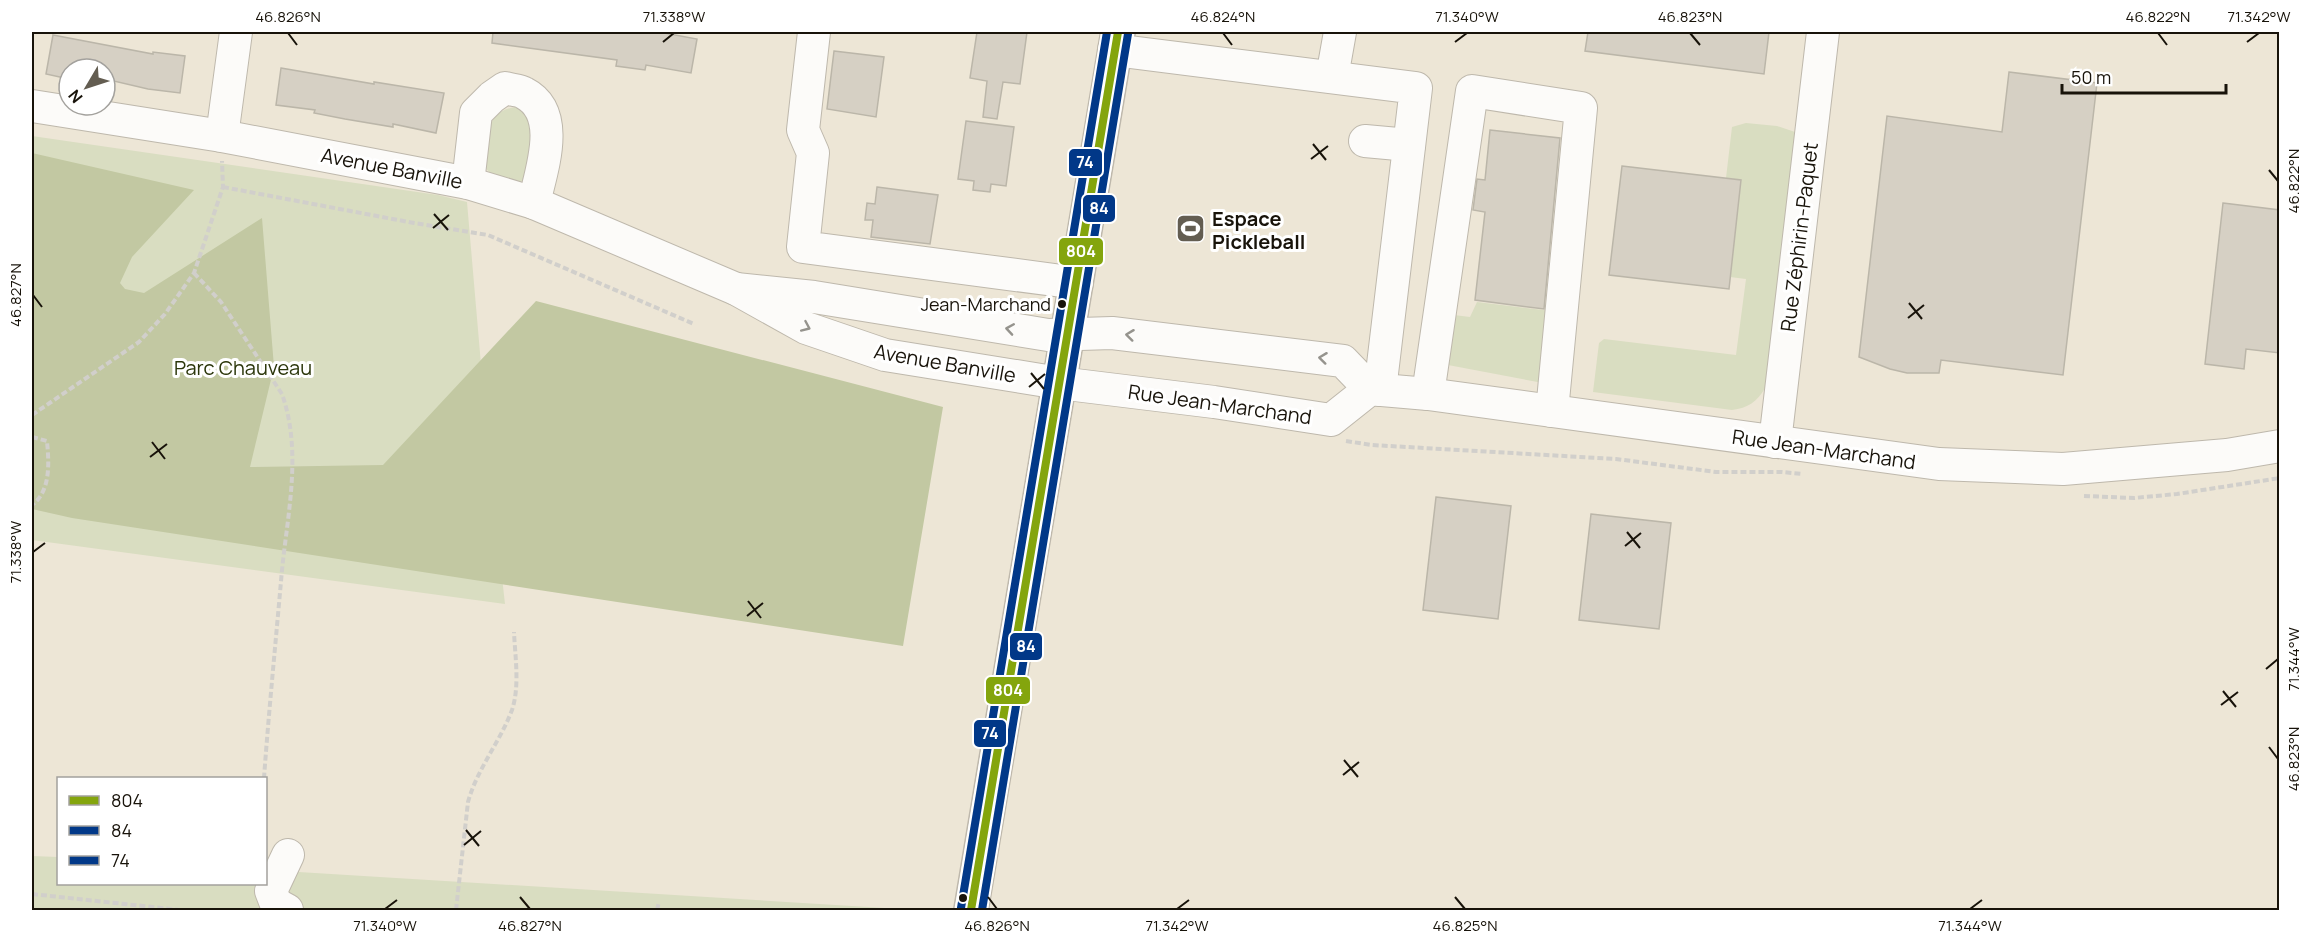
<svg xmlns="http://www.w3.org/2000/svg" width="2311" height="942" font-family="Manrope,sans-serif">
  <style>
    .green { fill: #d9ddc1 }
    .forest { fill: #c2c8a2 }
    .building { fill: #d6d0c4; stroke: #bbb6a9; stroke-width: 1.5 }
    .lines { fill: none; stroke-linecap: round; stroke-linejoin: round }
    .minor-casing { stroke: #beb8ac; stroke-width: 34 }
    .major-casing { stroke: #beb8ac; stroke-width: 36 }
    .path { stroke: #d1cfcb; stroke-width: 4; stroke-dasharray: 6 3; stroke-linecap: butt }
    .minor { stroke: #fcfbf9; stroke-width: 32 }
    .major { stroke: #fcfbf9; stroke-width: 33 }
    .bus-1-casing { stroke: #fff; stroke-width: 12 }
    .bus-2-casing { stroke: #fff; stroke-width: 12 }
    .bus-3-casing { stroke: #fff; stroke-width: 12 }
    .bus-1 { stroke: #84a50d; stroke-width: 8 }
    .bus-2 { stroke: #013888; stroke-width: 8 }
    .bus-3 { stroke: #013888; stroke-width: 8 }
    .oneway { stroke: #95938d }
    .ticks { fill: none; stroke: #18130a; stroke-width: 2 }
    .bus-dot { fill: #18130a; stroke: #fff; stroke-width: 2 }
    .labels { text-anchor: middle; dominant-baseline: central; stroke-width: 6; stroke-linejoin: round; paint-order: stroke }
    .bus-label { font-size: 18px; fill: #18130a; stroke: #fff; text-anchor: end }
    .street-label { font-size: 20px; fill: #18130a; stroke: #fff }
    .poi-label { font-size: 20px; font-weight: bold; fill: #18130a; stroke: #fff; text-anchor: start }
    .park-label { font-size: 20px; fill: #2b360a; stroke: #fff }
    .line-badge { stroke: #fff; stroke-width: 2 }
    .badge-label { font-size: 16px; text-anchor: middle; font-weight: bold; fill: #fff }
    .neatline { fill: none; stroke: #18130a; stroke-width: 2 }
    .ticks-label { font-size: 15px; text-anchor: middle; fill: #18130a }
  </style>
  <rect width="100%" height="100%" fill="#ede6d6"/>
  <g class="green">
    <path d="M516,107L523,109L538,128L523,181C510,183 492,178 485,167C488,141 483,111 516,107Z"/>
    <path d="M1746,123L1777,126L1795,132L1765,388C1757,402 1748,408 1732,410L1593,392L1599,343L1604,339L1736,355L1746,279L1730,277L1741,180L1726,178L1732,127Z"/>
    <path d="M32,136L438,195L467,202L490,469L505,604L32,540Z"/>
    <path d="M1477,302L1552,311L1543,383L1448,365L1454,315L1470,317Z"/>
    <path d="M32,856L58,857V884H266V870L917,910H32Z"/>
  </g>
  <path class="forest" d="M32,153L194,190L132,257L120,283L125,289L144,293L262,218L274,367L250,467L383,465L536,301L943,407L903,646L72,518L32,509Z"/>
  <g class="building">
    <path d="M493,32H659L697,39L691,73L646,65L645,70L616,66L617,60L492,43Z"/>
    <path d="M977,32H1027L1020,84L1003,82L997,119L983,117L987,81L970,78Z"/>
    <path d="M1588,32H1769L1764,74L1585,51Z"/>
    <path d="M53,35L153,54V52L185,56L180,93L148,89L105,79V69H69V79L46,74Z"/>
    <path d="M834,51L884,57L876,117L827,109Z"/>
    <path d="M281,68L374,84V82L444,93L436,133L393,124V127L345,119L314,113L315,110L276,105Z"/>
    <path d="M2009,72L2097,83L2063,375L1941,360L1939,373H1907L1890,369L1859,357L1887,116L2002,132Z"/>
    <path d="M966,121L1014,127L1006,186L991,184L990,192L973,190L974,181L958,179Z"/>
    <path d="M1490,130L1560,138L1544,309L1475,300L1485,212L1473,210L1477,179L1485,180Z"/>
    <path d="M1622,166L1741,180L1729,289L1609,275Z"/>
    <path d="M877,187L938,195L930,244L871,237L873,220H865L867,203L875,204Z"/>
    <path d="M2223,203L2280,210V353L2246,349L2244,369L2205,364Z"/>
    <path d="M1436,497L1511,506L1498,619L1423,610Z"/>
    <path d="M1591,514L1671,523L1659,629L1579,620Z"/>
  </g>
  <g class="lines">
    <defs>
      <g id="minor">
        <path d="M814,32L803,130L813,153L803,247L1077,283"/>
        <path d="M1114,50L1416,88L1380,390"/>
        <path d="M1332,77L1340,32"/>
        <path d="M32,106L222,136L468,183L534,203L736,289L806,328L885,355L1059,383L1214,402L1331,420L1370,389"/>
        <path d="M222,136L236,32"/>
        <path d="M1365,141L1409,145"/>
        <path d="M468,183L476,113L492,97L505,88C511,90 519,90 524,93C563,113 541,171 534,203"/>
        <path d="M736,289L814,297L1048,335L1112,333L1343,361L1370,389L1428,394L1939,464L2063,469L2227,455L2280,446"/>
        <path d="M1428,394L1472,91L1581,108L1552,411"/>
        <path d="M1775,442L1823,32"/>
        <path d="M287,910L276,904L271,891L288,855"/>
      </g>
      <path id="major" d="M971,910L1118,32"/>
    </defs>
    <use href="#minor" class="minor-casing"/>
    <use href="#major" class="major-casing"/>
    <g class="path">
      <path d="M223,187L414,223L488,235L694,324"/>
      <path d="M194,273L221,302L282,394C302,451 288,511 282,570C276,639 269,709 264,778"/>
      <path d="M32,415L139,342L165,314L194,273L223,187L222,161"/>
      <path d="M32,437L47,441C49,463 51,491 32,505"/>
      <path d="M1346,441L1372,445L1616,459L1716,472H1782L1802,474"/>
      <path d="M2084,496L2134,498L2177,494L2280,478"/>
      <path d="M32,894L180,910"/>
      <path d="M456,910L468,802C477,769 500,742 512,710C520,686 515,656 514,632"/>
      <path d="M657,910L659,902"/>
    </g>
    <use href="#minor" class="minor"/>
    <use href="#major" class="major"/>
    <defs>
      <path id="bus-1" d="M971,910L1118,32"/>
      <path id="bus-2" d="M982,910L1128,34"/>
      <path id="bus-3" d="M961,908L1107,32"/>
    </defs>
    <use href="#bus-1" class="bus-1-casing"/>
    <use href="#bus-2" class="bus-2-casing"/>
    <use href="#bus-3" class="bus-3-casing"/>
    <use href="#bus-1" class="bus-1"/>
    <use href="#bus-2" class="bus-2"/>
    <use href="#bus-3" class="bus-3"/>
  </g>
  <defs><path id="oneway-chevron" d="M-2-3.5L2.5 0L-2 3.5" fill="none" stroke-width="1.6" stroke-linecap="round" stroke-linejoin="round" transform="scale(1.5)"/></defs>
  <g class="oneway">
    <use href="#oneway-chevron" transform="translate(806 327) rotate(24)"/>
    <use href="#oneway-chevron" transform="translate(1010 329) rotate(-171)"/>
    <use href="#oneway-chevron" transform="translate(1130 335) rotate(-173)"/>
    <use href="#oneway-chevron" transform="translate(1323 358) rotate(-173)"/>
  </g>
  <path class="ticks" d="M288,33L297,45M1223,33L1232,45M1690,33L1700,45M2158,33L2167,45M663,42L674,33M1455,42L1467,33M2247,42L2259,33M1313,144L1326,160M1311,159L1328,146M2269,170L2278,181M434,214L448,230M433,228L449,215M33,295L42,307M1909,303L1922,319M1908,318L1924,305M1031,373L1044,389M1029,387L1045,374M152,442L165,459M150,457L167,444M1627,532L1640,548M1625,546L1641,533M33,552L45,543M748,601L761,618M747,616L763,603M2266,669L2278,659M2223,691L2236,707M2221,705L2238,692M2269,747L2278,759M1344,760L1358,777M1343,775L1359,762M466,830L479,846M464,845L481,831M520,897L530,909M988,897L997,909M1455,897L1465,909M385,909L397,900M1177,909L1189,900M1970,909L1982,900"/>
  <defs>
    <symbol id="stadium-square" viewBox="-11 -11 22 22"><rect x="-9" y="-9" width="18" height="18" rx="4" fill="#635d51" stroke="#fff"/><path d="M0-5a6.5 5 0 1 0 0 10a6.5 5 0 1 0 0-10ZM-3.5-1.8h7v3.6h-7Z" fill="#fff"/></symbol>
  </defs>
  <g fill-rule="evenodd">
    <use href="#stadium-square" x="1174" y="212" width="33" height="33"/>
  </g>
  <g class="bus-dot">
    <circle cx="1062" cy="304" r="5"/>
    <circle cx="963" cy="898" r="5"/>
  </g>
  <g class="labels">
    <g class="bus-label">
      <text x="1051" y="304">Jean-Marchand</text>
    </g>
    <g class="street-label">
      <text transform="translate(392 168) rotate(11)">Avenue Banville</text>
      <text transform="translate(1799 237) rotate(-83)">Rue Zéphirin-Paquet</text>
      <text transform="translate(945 363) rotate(10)">Avenue Banville</text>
      <text transform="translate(1220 404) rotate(8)">Rue Jean-Marchand</text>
      <text transform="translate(1824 449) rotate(8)">Rue Jean-Marchand</text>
    </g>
    <g class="poi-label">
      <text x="1212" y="218">Espace<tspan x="1212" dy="23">Pickleball</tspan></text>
    </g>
    <g class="park-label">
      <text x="243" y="367">Parc Chauveau</text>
    </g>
  </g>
  <g class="line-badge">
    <rect x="1068" y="148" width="35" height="29" rx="6" fill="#013888"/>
    <rect x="1082" y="194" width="34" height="29" rx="6" fill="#013888"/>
    <rect x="1058" y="237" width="46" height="29" rx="6" fill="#84a50d"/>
    <rect x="1009" y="632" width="34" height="29" rx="6" fill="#013888"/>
    <rect x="985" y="676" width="46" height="29" rx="6" fill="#84a50d"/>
    <rect x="973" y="719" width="34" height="29" rx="6" fill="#013888"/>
  </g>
  <g class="badge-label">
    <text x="1085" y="168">74</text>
    <text x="1099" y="214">84</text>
    <text x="1081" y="257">804</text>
    <text x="1026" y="652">84</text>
    <text x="1008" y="696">804</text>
    <text x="990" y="739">74</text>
  </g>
  <rect width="2311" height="942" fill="none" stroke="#ffffff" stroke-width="66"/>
  <rect x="57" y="777" width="210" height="108" fill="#ffffff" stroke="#a3a19d" stroke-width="1.5"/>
  <rect x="69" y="796" width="30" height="9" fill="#84a50d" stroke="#a3a19d" stroke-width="1.5"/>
  <text x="111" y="807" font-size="18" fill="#18130a">804</text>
  <rect x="69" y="826" width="30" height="9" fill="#013888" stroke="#a3a19d" stroke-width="1.5"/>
  <text x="111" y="837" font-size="18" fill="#18130a">84</text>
  <rect x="69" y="856" width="30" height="9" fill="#013888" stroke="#a3a19d" stroke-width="1.5"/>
  <text x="111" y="867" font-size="18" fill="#18130a">74</text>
  <g transform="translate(87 87) rotate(231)"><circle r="28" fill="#ffffff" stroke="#a3a19d" stroke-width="1.5"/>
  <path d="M0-4.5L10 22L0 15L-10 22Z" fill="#635d51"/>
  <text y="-9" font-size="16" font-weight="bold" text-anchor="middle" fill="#18130a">N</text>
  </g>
  <path d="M2062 84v9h164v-9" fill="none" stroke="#18130a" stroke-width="3"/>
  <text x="2071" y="84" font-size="18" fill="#18130a" stroke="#ffffff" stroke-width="4.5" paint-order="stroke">50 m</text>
  <rect x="33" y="33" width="2245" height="876" class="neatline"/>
  <g class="ticks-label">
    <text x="288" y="22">46.826°N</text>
    <text x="674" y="22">71.338°W</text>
    <text x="1223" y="22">46.824°N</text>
    <text x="1467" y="22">71.340°W</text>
    <text x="1690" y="22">46.823°N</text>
    <text x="2158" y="22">46.822°N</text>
    <text x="2259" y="22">71.342°W</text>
    <text transform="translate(2294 181) rotate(-90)" y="5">46.822°N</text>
    <text transform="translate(16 295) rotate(-90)" y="5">46.827°N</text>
    <text transform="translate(16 552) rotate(-90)" y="5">71.338°W</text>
    <text transform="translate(2294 659) rotate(-90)" y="5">71.344°W</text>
    <text transform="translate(2294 759) rotate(-90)" y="5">46.823°N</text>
    <text x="385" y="931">71.340°W</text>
    <text x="530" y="931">46.827°N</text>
    <text x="997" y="931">46.826°N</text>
    <text x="1177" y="931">71.342°W</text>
    <text x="1465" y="931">46.825°N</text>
    <text x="1970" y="931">71.344°W</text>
  </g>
</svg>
